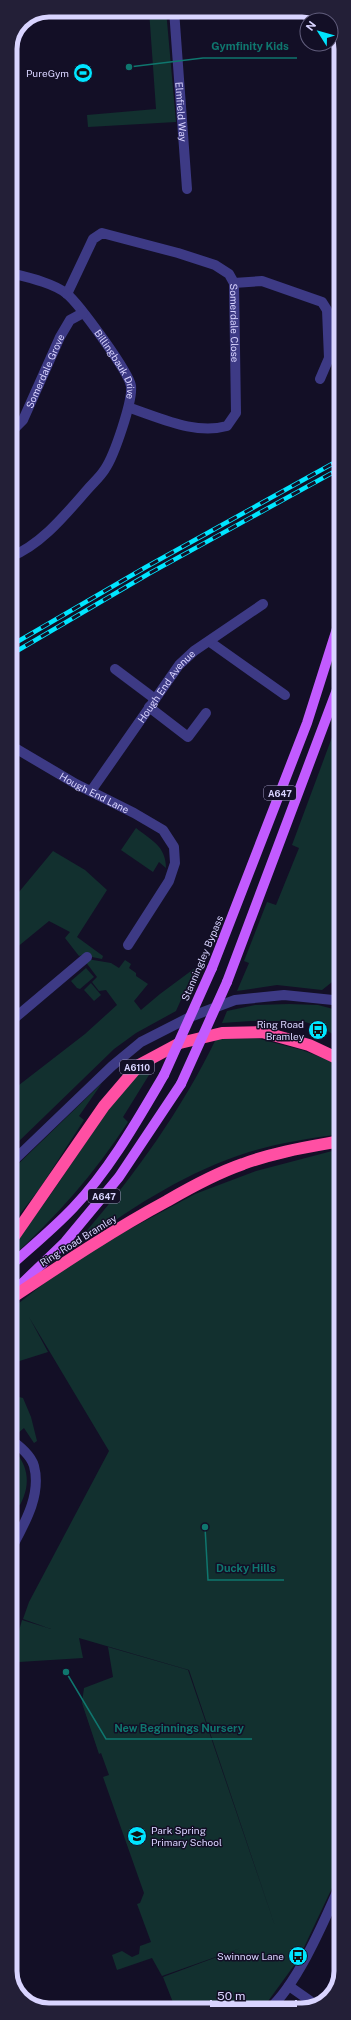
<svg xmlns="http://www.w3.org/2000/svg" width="351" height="2020" font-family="'Public Sans',sans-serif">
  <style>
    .green { fill: #12302f }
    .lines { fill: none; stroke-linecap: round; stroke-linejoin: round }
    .street { stroke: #3d3a85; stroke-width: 10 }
    .primary { stroke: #c25bff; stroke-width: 10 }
    .highway { stroke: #ff4fa3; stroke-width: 12 }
    .rail-casing { stroke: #00e5ff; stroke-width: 4.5 }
    .rail { stroke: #130f26; stroke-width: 3; stroke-dasharray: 9; stroke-linecap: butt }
    .primary-bridge { stroke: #c25bff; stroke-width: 10 }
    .labels { text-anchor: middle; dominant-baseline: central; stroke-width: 3; stroke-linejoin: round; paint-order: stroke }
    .shield { fill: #130f26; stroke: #9e99be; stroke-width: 1 }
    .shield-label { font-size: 9px; font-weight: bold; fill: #d9d4ff }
    .poi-label { font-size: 10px; fill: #d9d4ff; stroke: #130f26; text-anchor: end }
    .street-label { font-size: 10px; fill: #d9d4ff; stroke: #130f26 }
    .rim { fill: none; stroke: #d9d4ff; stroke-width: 5 }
    .leader { fill: none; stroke: #0f766e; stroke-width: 1.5 }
    .callout-dot { fill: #0f766e; stroke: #130f26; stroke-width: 1.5 }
    .callout-label { font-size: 11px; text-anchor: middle; font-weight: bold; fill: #0f766e; stroke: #130f26; stroke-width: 3; stroke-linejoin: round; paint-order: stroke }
  </style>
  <rect width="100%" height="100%" fill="#130f26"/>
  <g class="green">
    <path d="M149,10H166L176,122L88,127L87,115L156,109Z"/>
    <path d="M341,713V975L322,990L277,985L237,991L249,963L244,961L267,902L276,905L299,848L292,845Z"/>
    <path d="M136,828C151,840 166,846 166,868L159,862L153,872L121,850Z"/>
    <path d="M53,851L85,870L107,890L77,937L103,956L102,959L82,955L79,956L65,938L70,932L49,921L10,953V932L17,927L14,898Z"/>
    <path d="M87,959L111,963L119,968L125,960L131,964L129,968L136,973V976L148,984L134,1001L141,1010L160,994L195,968L176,1011L136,1033L114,1049L15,1145L10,1144V1123L15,1114L10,1111V1092L85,1034L117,1005L106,990L99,991L92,982L97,977L85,961Z"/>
    <path d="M86,968L94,977L80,989L77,988L71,981Z"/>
    <path d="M91,983L101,995L94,1001L84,990Z"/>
    <path d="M289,1004L318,1005L341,1011V1039L321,1027L302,1021H251L222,1023L227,1011L255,1005Z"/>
    <path d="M256,1038L302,1050L341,1065V1134C311,1138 278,1143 249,1152C189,1171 137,1204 87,1240L84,1234C135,1175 182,1109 216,1039Z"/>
    <path d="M154,1063L149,1075L123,1117L128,1122C95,1173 56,1217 10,1259V1247C39,1214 62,1177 87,1141C106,1113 125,1081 154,1063Z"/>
    <path d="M102,1083L79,1116L84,1120L40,1188L10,1227V1172Z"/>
    <path d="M336,1150H341V1869L298,1960L266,2004L259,2010H176L163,1977L241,1948L162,1976L152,1958L117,1970L112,1955L122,1951L132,1957L139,1954L140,1946L151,1942L137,1904L140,1903L144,1893L103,1777L109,1775L101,1753L99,1754L82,1703L84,1688L113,1677L108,1647L188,1670L276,1929L189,1670L79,1638L83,1658L19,1662L17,1638L22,1620L51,1629L23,1619L29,1602L109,1451L29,1317L48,1352L10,1364V1310L78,1257L195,1194L256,1171Z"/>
    <path d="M19,1397L23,1398L31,1417L37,1441L34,1443L24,1428L17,1434L11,1431L16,1420L10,1416V1404Z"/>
    <path d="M10,1446C28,1463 32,1483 20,1505L10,1504V1500L14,1497V1486L17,1481L10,1470Z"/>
  </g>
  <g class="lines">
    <g class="street">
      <path id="s1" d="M174,10L187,189"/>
      <path id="s2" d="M10,273C26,277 54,283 67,294C79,304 129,372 131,386C133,401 114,456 105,469C101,476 93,483 87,490C66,514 41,545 10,557"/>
      <path d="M234,283L262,281L322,302L327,310L329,358L320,379"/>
      <path id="s3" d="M67,294L93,239L102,233L178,253L215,265L229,274L234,283L236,413L227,426C195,435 161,418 130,408"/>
      <path id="s4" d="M10,433L23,420L60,337L70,320L83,313"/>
      <path d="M210,642L285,695"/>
      <path d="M115,669L155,699"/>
      <path d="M149,707L188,737L206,713"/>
      <path id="s5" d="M10,745L76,784L134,813L163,830L174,847L175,863L169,881L128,945"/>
      <path id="s6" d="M91,791L179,665L194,651L263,604"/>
      <path d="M10,1022L87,957"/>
      <path d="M10,1164L112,1066L141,1042L190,1017L235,1000L284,995L333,1000L341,1004"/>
      <path d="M10,1439C19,1446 31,1455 34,1466C42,1496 23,1526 10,1551"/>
      <path d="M289,1986L316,2005"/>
      <path d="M268,2010C298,1984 325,1919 341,1883"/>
    </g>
    <g class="primary">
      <path d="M212,968L307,723L341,616"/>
      <path d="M227,982L341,679"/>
      <path d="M10,1266C31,1247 53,1229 73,1208C110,1169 137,1121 164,1075"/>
      <path d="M11,1294L65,1242L119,1177L181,1084"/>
    </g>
    <g class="highway">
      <path d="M10,1242L104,1106L139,1065L180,1043L222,1033L262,1032L309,1045L341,1060"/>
      <path d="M10,1299C61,1265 113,1230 167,1201C191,1187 217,1173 243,1164C275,1152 308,1147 341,1141"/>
    </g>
    <defs>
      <g id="rail">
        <path d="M10,646L146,567L341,459"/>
        <path d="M10,655L150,573L341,468"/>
      </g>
    </defs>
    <use href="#rail" class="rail-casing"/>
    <use href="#rail" class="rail"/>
    <g class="primary-bridge">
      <path d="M164,1075L212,968"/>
      <path d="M181,1084L227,982"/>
    </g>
  </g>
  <defs>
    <symbol id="stadium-disc" viewBox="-11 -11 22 22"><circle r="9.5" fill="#00e5ff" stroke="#130f26"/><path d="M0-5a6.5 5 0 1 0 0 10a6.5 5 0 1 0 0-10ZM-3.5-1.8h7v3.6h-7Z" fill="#111"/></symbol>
    <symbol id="bus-disc" viewBox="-11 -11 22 22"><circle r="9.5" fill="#00e5ff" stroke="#130f26"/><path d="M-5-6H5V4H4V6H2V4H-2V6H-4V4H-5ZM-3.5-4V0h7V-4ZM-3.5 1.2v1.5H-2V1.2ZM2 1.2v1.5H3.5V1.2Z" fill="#111"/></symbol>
    <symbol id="school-disc" viewBox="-11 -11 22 22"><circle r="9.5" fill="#00e5ff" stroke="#130f26"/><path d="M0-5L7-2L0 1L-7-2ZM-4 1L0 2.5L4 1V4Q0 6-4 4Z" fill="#111"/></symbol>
  </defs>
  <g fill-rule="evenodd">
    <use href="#stadium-disc" x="72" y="62" width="22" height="22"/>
    <use href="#bus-disc" x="307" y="1019" width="22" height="22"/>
    <use href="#school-disc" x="126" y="1825" width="22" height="22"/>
    <use href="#bus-disc" x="287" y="1945" width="22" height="22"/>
  </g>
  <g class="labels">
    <g class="shield">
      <rect x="264" y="786" width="32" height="14" rx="3"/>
      <rect x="120" y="1060" width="34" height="14" rx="3"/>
      <rect x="88" y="1189" width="32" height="14" rx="3"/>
    </g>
    <g class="shield-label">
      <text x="280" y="793">A647</text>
      <text x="137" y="1067">A6110</text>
      <text x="104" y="1196">A647</text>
    </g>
    <g class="poi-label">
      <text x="69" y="73">PureGym</text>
      <text x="304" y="1024">Ring Road<tspan x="304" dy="12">Bramley</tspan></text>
      <text x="151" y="1830" text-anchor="start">Park Spring<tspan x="151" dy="12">Primary School</tspan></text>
      <text x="284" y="1956">Swinnow Lane</text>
    </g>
    <g class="street-label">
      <text stroke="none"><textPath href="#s1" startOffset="102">Elmfield Way</textPath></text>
      <text stroke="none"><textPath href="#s3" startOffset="256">Somerdale Close</textPath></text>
      <text stroke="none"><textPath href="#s2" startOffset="148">Billingbauk Drive</textPath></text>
      <text stroke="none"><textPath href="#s4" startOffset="72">Somerdale Grove</textPath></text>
      <text stroke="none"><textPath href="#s6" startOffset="129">Hough End Avenue</textPath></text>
      <text stroke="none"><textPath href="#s5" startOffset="97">Hough End Lane</textPath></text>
      <text transform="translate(202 958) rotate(-67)">Stanningley Bypass</text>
      <text transform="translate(78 1240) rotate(-32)">Ring Road Bramley</text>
    </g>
  </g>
  <path d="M0 0H351V2020H0ZM49 17H302A32 32 0 0 1 334 49V1971A32 32 0 0 1 302 2003H49A32 32 0 0 1 17 1971V49A32 32 0 0 1 49 17Z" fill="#231f37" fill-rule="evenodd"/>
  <path class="rim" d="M49 17H302A32 32 0 0 1 334 49V1971A32 32 0 0 1 302 2003H49A32 32 0 0 1 17 1971V49A32 32 0 0 1 49 17Z"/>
  <path class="leader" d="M129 67L203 58H297M205 1527L208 1580H284M66 1672L106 1739H252"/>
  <g class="callout-dot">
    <circle cx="129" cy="67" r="4"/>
    <circle cx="205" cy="1527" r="4"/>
    <circle cx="66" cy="1672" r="4"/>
  </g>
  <g class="callout-label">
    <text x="250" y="50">Gymfinity Kids</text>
    <text x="246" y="1572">Ducky Hills</text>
    <text x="179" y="1732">New Beginnings Nursery</text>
  </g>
  <g transform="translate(319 32) rotate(307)"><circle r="19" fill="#130f26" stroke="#625e7d"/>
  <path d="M0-3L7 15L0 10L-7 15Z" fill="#00e5ff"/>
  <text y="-6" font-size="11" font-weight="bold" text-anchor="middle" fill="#d9d4ff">N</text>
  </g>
  <path d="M211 2000v6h85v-6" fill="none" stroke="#d9d4ff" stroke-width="2"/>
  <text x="217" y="2000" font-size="12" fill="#d9d4ff" stroke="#130f26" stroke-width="3" paint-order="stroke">50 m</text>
</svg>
